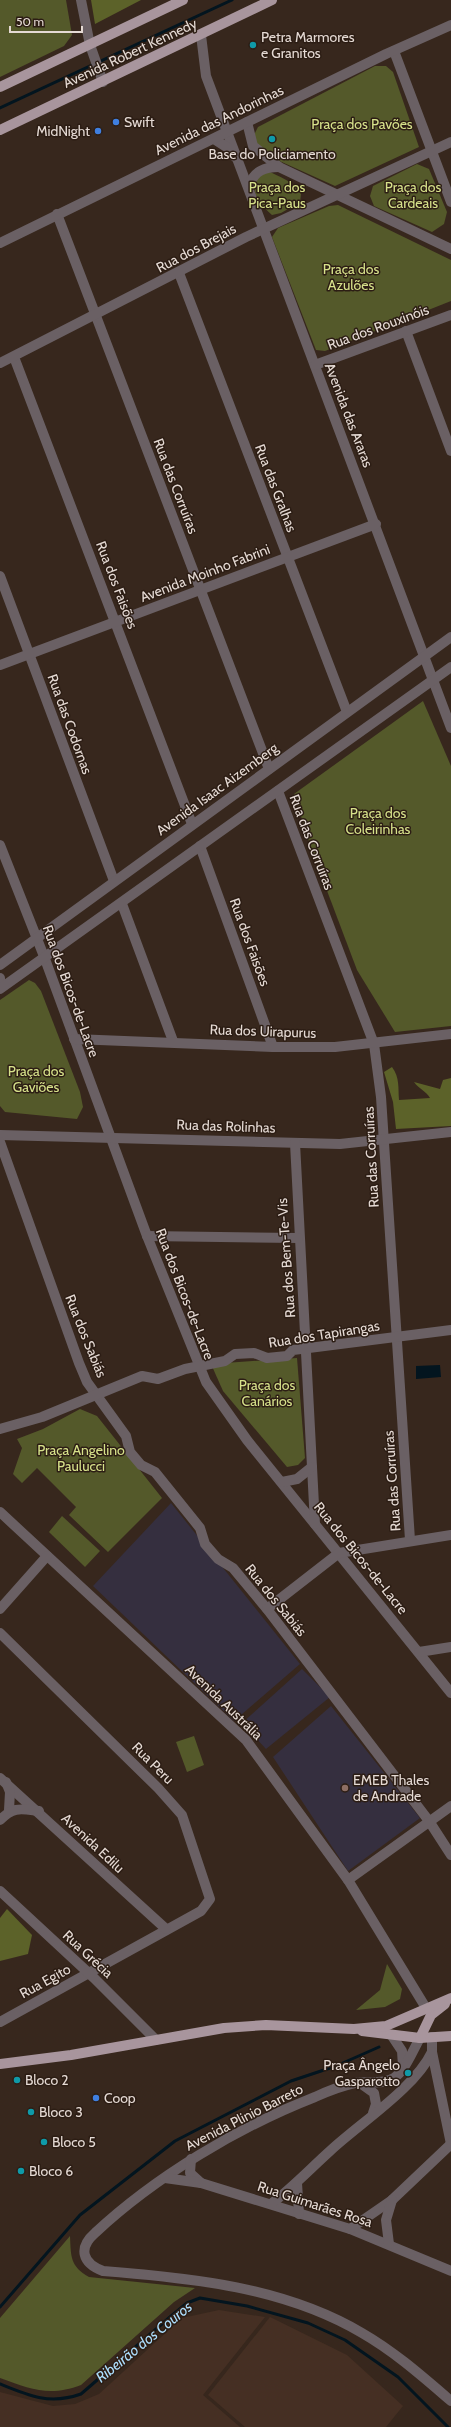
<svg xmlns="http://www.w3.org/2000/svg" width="451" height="2427" font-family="Cabin,sans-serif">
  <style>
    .built { fill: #452f23 }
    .education { fill: #352f3f }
    .green { fill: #54592a }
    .forest { fill: #5c6229 }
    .water { fill: #03151f }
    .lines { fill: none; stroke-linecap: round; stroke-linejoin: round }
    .stream { stroke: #03151f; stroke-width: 3 }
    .minor { stroke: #6a6064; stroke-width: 10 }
    .major { stroke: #a8959d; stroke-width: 10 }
    .culture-dot { fill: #0f9aa8; stroke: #2c1d14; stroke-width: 1.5 }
    .shop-dot { fill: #3f7fe0; stroke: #2c1d14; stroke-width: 1.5 }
    .education-dot { fill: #8d6e63; stroke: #2c1d14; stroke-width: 1.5 }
    .labels { text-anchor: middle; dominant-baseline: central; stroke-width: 3; stroke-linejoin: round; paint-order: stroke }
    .poi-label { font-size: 14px; fill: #e5dad4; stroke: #2c1d14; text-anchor: start }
    .street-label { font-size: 14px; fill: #e5dad4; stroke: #2c1d14 }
    .park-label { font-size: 14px; fill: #d6e18a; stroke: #2c1d14 }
    .water-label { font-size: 15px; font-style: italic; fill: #acddfc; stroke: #2c1d14 }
  </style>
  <rect width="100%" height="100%" fill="#37271d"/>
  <g class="built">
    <path d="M219,2310L265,2317L203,2395L240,2427H0V2392L53,2406L75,2404L99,2394L182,2318Z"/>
    <path d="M270,2317L347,2355L403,2406L386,2427H245L208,2395Z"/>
  </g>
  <g class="education">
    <path d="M171,1503L300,1664L234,1721L93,1586Z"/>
    <path d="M302,1669L330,1697L266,1749L242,1723Z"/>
    <path d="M331,1706L420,1818L348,1871L273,1757Z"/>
  </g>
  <g class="green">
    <path d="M0,0H66L72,35L64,46L0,77Z"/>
    <path d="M375,66H386L393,72L419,147L335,186L264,154L258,147L254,135L258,127Z"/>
    <path d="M417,164L429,169L447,212L444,224L432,232L374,206L370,196L373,186Z"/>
    <path d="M266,170C280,177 293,181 301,194L300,202L281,213L272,215C261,205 253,196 254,181Z"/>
    <path d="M338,205L451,260V301L325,351L316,350L272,237L278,228L329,206Z"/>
    <path d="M423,701L451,766V1026L395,1032L357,970L312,851L294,794Z"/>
    <path d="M29,980L35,983L41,991L80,1092L83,1107L77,1119L5,1112L0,1106V1000Z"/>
    <path d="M297,1358L305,1458L298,1465L287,1467L223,1391L211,1364Z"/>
    <path d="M80,1409L97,1416L162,1498L108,1552L69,1515L76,1507L37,1468L22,1483L13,1474L22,1448L17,1439L43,1429Z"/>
    <path d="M62,1516L100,1551L85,1567L49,1532Z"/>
    <path d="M194,1736L204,1765L187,1772L176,1742Z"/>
    <path d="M387,1964L402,1989L400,1999L385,2007L356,2010L380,1990Z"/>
    <path d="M70,2236C71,2257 70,2266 89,2277L195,2288L174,2302L81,2385C50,2397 30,2389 0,2378V2318Z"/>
  </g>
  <g class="forest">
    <path d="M91,0H141L95,24Z"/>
    <path d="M392,1067C400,1078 398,1088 399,1100L430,1098C426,1091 419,1089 414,1082L440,1089L443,1080L451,1078V1126L396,1129L393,1102L384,1072Z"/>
    <path d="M7,1909L32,1935L28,1954L0,1961V1918Z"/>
  </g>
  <path class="water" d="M440,1365L441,1377L416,1379V1366Z"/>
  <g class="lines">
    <g class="stream">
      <path d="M0,108L232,0"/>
      <path d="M0,2307L80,2215L175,2141L291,2081L336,2066L379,2047"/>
      <path d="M0,2384C29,2396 50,2405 81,2394L170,2317L187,2303L200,2298L247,2306L308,2323L345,2340L398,2377L448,2427"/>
    </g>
    <g class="minor">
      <path d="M81,0L90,45L103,82"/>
      <path d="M201,35L206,76L451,728"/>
      <path d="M394,51L451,202"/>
      <path d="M247,122L253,146L279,167L451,249"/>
      <path d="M214,139L228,148L235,157"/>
      <path d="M249,185C255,171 264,167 279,167"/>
      <path d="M57,214L269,769"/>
      <path d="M0,243L386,54L451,25"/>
      <path d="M179,273L347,712"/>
      <path d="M406,331L451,451"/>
      <path d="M14,357L192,824"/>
      <path d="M0,363L246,237L451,142"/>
      <path d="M315,365L451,315"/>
      <path d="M0,576L114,881"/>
      <path d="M0,665L376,524"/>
      <path d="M278,791L374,1044L381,1097L410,1540"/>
      <path d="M0,845L45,959L147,1236L206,1382L247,1440L451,1693"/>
      <path d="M200,846L273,1047"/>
      <path d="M122,904L173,1041"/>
      <path d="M0,965L451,637"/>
      <path d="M0,978V988"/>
      <path d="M0,989L451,667"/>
      <path d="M74,1039L273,1047H335L451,1034"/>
      <path d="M0,1135L340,1144L451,1132"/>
      <path d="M0,1142L79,1363L87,1382L126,1436L130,1452L141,1465L155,1472L200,1528L205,1544L218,1559L233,1568L267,1609L429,1821L451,1855"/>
      <path d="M295,1143L315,1524"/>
      <path d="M147,1236L298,1238"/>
      <path d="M0,1429L42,1417L142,1376L158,1379L185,1369L225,1361L235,1354L254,1353L267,1358L287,1356L293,1350L451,1330"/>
      <path d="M282,1482L297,1479L312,1467"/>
      <path d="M0,1512L246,1740L348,1880L426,2008"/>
      <path d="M0,1609L47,1556"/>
      <path d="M267,1609L339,1553L451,1535"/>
      <path d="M0,1633L158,1788L182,1815L210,1899L201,1911L0,2022"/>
      <path d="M419,1652L451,1647"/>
      <path d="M0,1778L166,1929"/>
      <path d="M6,1782L10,1792L9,1810"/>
      <path d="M0,1820C14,1806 21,1809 39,1811"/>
      <path d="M348,1880L451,1806"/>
      <path d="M0,1891L94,1978L156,2040"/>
      <path d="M392,2036L402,2051L403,2066"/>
      <path d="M432,2037V2052L451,2144"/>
      <path d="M420,2038C413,2050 405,2071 394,2078C383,2085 368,2081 355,2083C341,2086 328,2091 315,2097C238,2127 155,2177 95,2233C78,2248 82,2263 103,2271C192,2278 284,2287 362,2333C395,2352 423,2377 451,2401"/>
      <path d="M360,2083L374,2093L376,2104L373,2113"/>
      <path d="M191,2159L190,2173L201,2183"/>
      <path d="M165,2178L201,2183L350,2229L451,2271"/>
      <path d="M297,2183L299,2214"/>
      <path d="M271,2204C292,2188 310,2169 330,2151C360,2123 415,2088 432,2052"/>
      <path d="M350,2229L392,2200L451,2144"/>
      <path d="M389,2244L386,2220L392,2200"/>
    </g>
    <g class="major">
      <path d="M0,87L183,0"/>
      <path d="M0,130L272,0"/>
      <path d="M362,2031L420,2038L451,2036"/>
      <path d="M420,2038L431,2015L445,2004"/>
      <path d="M0,2064L71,2055L224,2028L266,2025L354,2029L386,2026L451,1998"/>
    </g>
  </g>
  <g class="culture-dot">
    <circle cx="253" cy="45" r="4"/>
    <circle cx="272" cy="139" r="4"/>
    <circle cx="408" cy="2073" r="4"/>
    <circle cx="17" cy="2080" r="4"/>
    <circle cx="31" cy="2112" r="4"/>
    <circle cx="44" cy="2142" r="4"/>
    <circle cx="21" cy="2171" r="4"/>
  </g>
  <g class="shop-dot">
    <circle cx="116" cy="122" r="4"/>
    <circle cx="98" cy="131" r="4"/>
    <circle cx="96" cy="2098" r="4"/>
  </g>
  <circle class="education-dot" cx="345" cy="1788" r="4"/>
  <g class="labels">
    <g class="poi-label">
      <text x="261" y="37">Petra Marmores<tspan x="261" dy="16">e Granitos</tspan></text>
      <text x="124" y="122">Swift</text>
      <text x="90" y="131" text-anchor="end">MidNight</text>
      <text x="272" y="154" text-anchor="middle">Base do Policiamento</text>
      <text x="353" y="1780">EMEB Thales<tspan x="353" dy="16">de Andrade</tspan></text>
      <text x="400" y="2065" text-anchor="end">Praça Ângelo<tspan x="400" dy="16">Gasparotto</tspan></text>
      <text x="25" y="2080">Bloco 2</text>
      <text x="104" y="2098">Coop</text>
      <text x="39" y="2112">Bloco 3</text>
      <text x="52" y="2142">Bloco 5</text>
      <text x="29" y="2171">Bloco 6</text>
    </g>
    <g class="street-label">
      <text transform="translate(130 53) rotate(-25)">Avenida Robert Kennedy</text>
      <text transform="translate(219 120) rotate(-26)">Avenida das Andorinhas</text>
      <text transform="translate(196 248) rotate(-28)">Rua dos Brejais</text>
      <text transform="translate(378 327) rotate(-20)">Rua dos Rouxinóis</text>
      <text transform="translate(349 415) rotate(69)">Avenida das Araras</text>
      <text transform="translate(176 486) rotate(69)">Rua das Corruíras</text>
      <text transform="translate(276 488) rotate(69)">Rua das Gralhas</text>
      <text transform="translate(205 573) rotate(-21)">Avenida Moinho Fabrini</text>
      <text transform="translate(117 585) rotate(69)">Rua dos Faisões</text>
      <text transform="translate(70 724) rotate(70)">Rua das Codornas</text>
      <text transform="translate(217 789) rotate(-36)">Avenida Isaac Aizemberg</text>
      <text transform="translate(312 842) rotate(69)">Rua das Corruíras</text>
      <text transform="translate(250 942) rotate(70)">Rua dos Faisões</text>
      <text transform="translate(71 991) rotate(70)">Rua dos Bicos-de-Lacre</text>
      <text transform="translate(263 1031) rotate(2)">Rua dos Uirapurus</text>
      <text transform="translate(226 1126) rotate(2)">Rua das Rolinhas</text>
      <text transform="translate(371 1157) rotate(-93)">Rua das Corruíras</text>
      <text transform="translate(286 1258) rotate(-94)">Rua dos Bem-Te-Vis</text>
      <text transform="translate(185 1294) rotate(69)">Rua dos Bicos-de-Lacre</text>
      <text transform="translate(324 1334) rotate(-9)">Rua dos Tapirangas</text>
      <text transform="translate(86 1336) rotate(68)">Rua dos Sabiás</text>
      <text transform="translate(392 1481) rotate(-94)">Rua das Corruíras</text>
      <text transform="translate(361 1558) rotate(51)">Rua dos Bicos-de-Lacre</text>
      <text transform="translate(276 1600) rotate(51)">Rua dos Sabiás</text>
      <text transform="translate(224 1702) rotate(44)">Avenida Austrália</text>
      <text transform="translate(153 1763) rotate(45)">Rua Peru</text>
      <text transform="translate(93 1843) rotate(43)">Avenida Edilu</text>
      <text transform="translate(88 1954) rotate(43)">Rua Grécia</text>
      <text transform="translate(45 1981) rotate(-29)">Rua Egito</text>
      <text transform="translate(244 2117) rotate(-27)">Avenida Plinio Barreto</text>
      <text transform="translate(315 2204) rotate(18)">Rua Guimarães Rosa</text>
    </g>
    <g class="park-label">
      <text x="362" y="124">Praça dos Pavões</text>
      <text x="277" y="187">Praça dos<tspan x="277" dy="16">Pica-Paus</tspan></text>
      <text x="413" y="187">Praça dos<tspan x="413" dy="16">Cardeais</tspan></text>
      <text x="351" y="269">Praça dos<tspan x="351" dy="16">Azulões</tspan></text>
      <text x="378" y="813">Praça dos<tspan x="378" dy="16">Coleirinhas</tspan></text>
      <text x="36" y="1071">Praça dos<tspan x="36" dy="16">Gaviões</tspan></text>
      <text x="267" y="1385">Praça dos<tspan x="267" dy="16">Canários</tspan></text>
      <text x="81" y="1450">Praça Angelino<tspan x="81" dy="16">Paulucci</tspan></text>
    </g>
    <g class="water-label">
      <text transform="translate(144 2342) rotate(-39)">Ribeirão dos Couros</text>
    </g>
  </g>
  <path d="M10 26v6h72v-6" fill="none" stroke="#e5dad4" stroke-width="2"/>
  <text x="16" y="26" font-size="12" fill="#e5dad4" stroke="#2c1d14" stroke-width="3" paint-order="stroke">50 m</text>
</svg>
